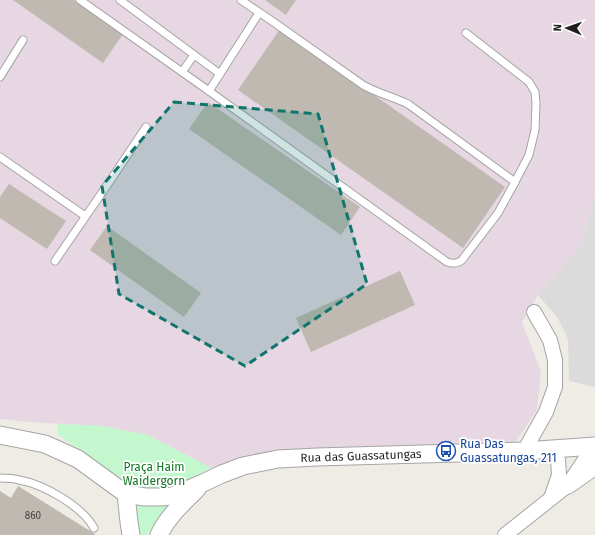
<svg xmlns="http://www.w3.org/2000/svg" width="595" height="535" font-family="'Fira Sans',sans-serif">
  <style>
    .residential { fill: #dcdbdb }
    .industrial { fill: #e7d7e2 }
    .park { fill: #c3f7cd }
    .building { fill: #bfb9b1 }
    .lines { fill: none; stroke-linecap: round; stroke-linejoin: round }
    .service-casing { stroke: #a5a5a5; stroke-width: 9 }
    .minor-casing { stroke: #a5a5a5; stroke-width: 16 }
    .tertiary-casing { stroke: #a5a5a5; stroke-width: 19 }
    .service { stroke: #fff; stroke-width: 7 }
    .minor { stroke: #fff; stroke-width: 14 }
    .tertiary { stroke: #fff; stroke-width: 17 }
    .marked { fill: #0f766e; fill-opacity: 0.2; stroke: #0f766e; stroke-width: 3; stroke-dasharray: 8 5; stroke-linejoin: round }
    .labels { text-anchor: middle; dominant-baseline: central; stroke-width: 3.5; stroke-linejoin: round; paint-order: stroke }
    .number-label { font-size: 10px; fill: #464543 }
    .transit-label { font-size: 12px; fill: #164399; stroke: #fff; text-anchor: start }
    .street-label { font-size: 12px; fill: #1e1e1e; stroke: #fff }
    .park-label { font-size: 12px; fill: #117725; stroke: #fff }
  </style>
  <rect width="100%" height="100%" fill="#eeece4"/>
  <path class="residential" d="M595,194V387L569,381L568,339L557,317L538,295L581,246Z"/>
  <path class="industrial" d="M0,0H595V194L581,246L538,295L522,322L541,372L537,410L512,447L266,459L211,468L148,435L102,426L29,422L0,419Z"/>
  <path class="park" d="M57,424L102,426L148,435L211,468L190,478L172,505L146,535H138L126,487L58,434Z"/>
  <g class="building">
    <path d="M13,0H74L123,34L103,63Z"/>
    <path d="M265,0H296L286,15Z"/>
    <path d="M280,29L505,187L463,248L238,90Z"/>
    <path d="M208,102L360,207L341,235L189,129Z"/>
    <path d="M9,184L66,221L47,249L0,218V197Z"/>
    <path d="M107,226L201,293L184,317L90,250Z"/>
    <path d="M400,271L415,305L311,352L296,318Z"/>
    <path d="M18,486L95,534L94,535H0V491L11,498Z"/>
  </g>
  <g class="lines">
    <defs>
      <g id="service">
        <path d="M80,0L209,91L447,262C453,264 457,264 462,260L498,213L515,182L529,155L535,130L536,104L535,92L529,82L466,33"/>
        <path d="M120,0L220,74"/>
        <path d="M241,0L272,21L363,85C377,93 393,97 408,104L515,182"/>
        <path d="M182,72L194,55"/>
        <path d="M0,77L23,40"/>
        <path d="M209,91L259,13"/>
        <path d="M0,157L85,216"/>
        <path d="M55,261L110,181L146,127"/>
        <path d="M0,478C6,478 13,478 19,480C43,484 82,506 94,528"/>
      </g>
      <g id="minor">
        <path d="M550,450L558,460L559,475L551,498"/>
        <path d="M524,451L546,412L555,387V360L550,340L534,312"/>
        <path d="M505,535L568,485L594,446"/>
      </g>
      <g id="tertiary">
        <path d="M0,435L45,444L78,459L126,494L129,522L131,535"/>
        <path d="M568,485L595,466"/>
        <path d="M126,494L145,497H160L172,496L203,483L222,474L243,466L278,459L317,457L524,451L595,446"/>
        <path d="M159,535C167,517 183,503 197,489"/>
      </g>
    </defs>
    <use href="#service" class="service-casing"/>
    <use href="#minor" class="minor-casing"/>
    <use href="#tertiary" class="tertiary-casing"/>
    <use href="#service" class="service"/>
    <use href="#minor" class="minor"/>
    <use href="#tertiary" class="tertiary"/>
  </g>
  <path class="marked" d="M174,102L318,114L367,284L245,366L119,294L102,186Z"/>
  <defs>
    <symbol id="bus-ring" viewBox="-11 -11 22 22"><circle r="9.5" fill="#fff" stroke="#1a4fb4" stroke-width="1.5"/><path d="M-5-6H5V4H4V6H2V4H-2V6H-4V4H-5ZM-3.5-4V0h7V-4ZM-3.5 1.2v1.5H-2V1.2ZM2 1.2v1.5H3.5V1.2Z" fill="#1a4fb4"/></symbol>
  </defs>
  <g fill-rule="evenodd">
    <use href="#bus-ring" x="435" y="440" width="22" height="22"/>
  </g>
  <g class="labels">
    <g class="number-label">
      <text x="33" y="516">860</text>
    </g>
    <g class="transit-label">
      <text x="460" y="444">Rua Das<tspan x="460" dy="14">Guassatungas, 211</tspan></text>
    </g>
    <g class="street-label">
      <text transform="translate(361 456) rotate(-2)">Rua das Guassatungas</text>
    </g>
    <g class="park-label">
      <text x="154" y="467">Praça Haim<tspan x="154" dy="14">Waidergorn</tspan></text>
    </g>
  </g>
  <g transform="translate(567 28) rotate(272)" stroke="#ffffff" stroke-width="3" paint-order="stroke">
  <path d="M0-3L7 15L0 10L-7 15Z" fill="#1e1e1e"/>
  <text y="-6" font-size="11" font-weight="bold" text-anchor="middle" fill="#1e1e1e">N</text>
  </g>
</svg>
